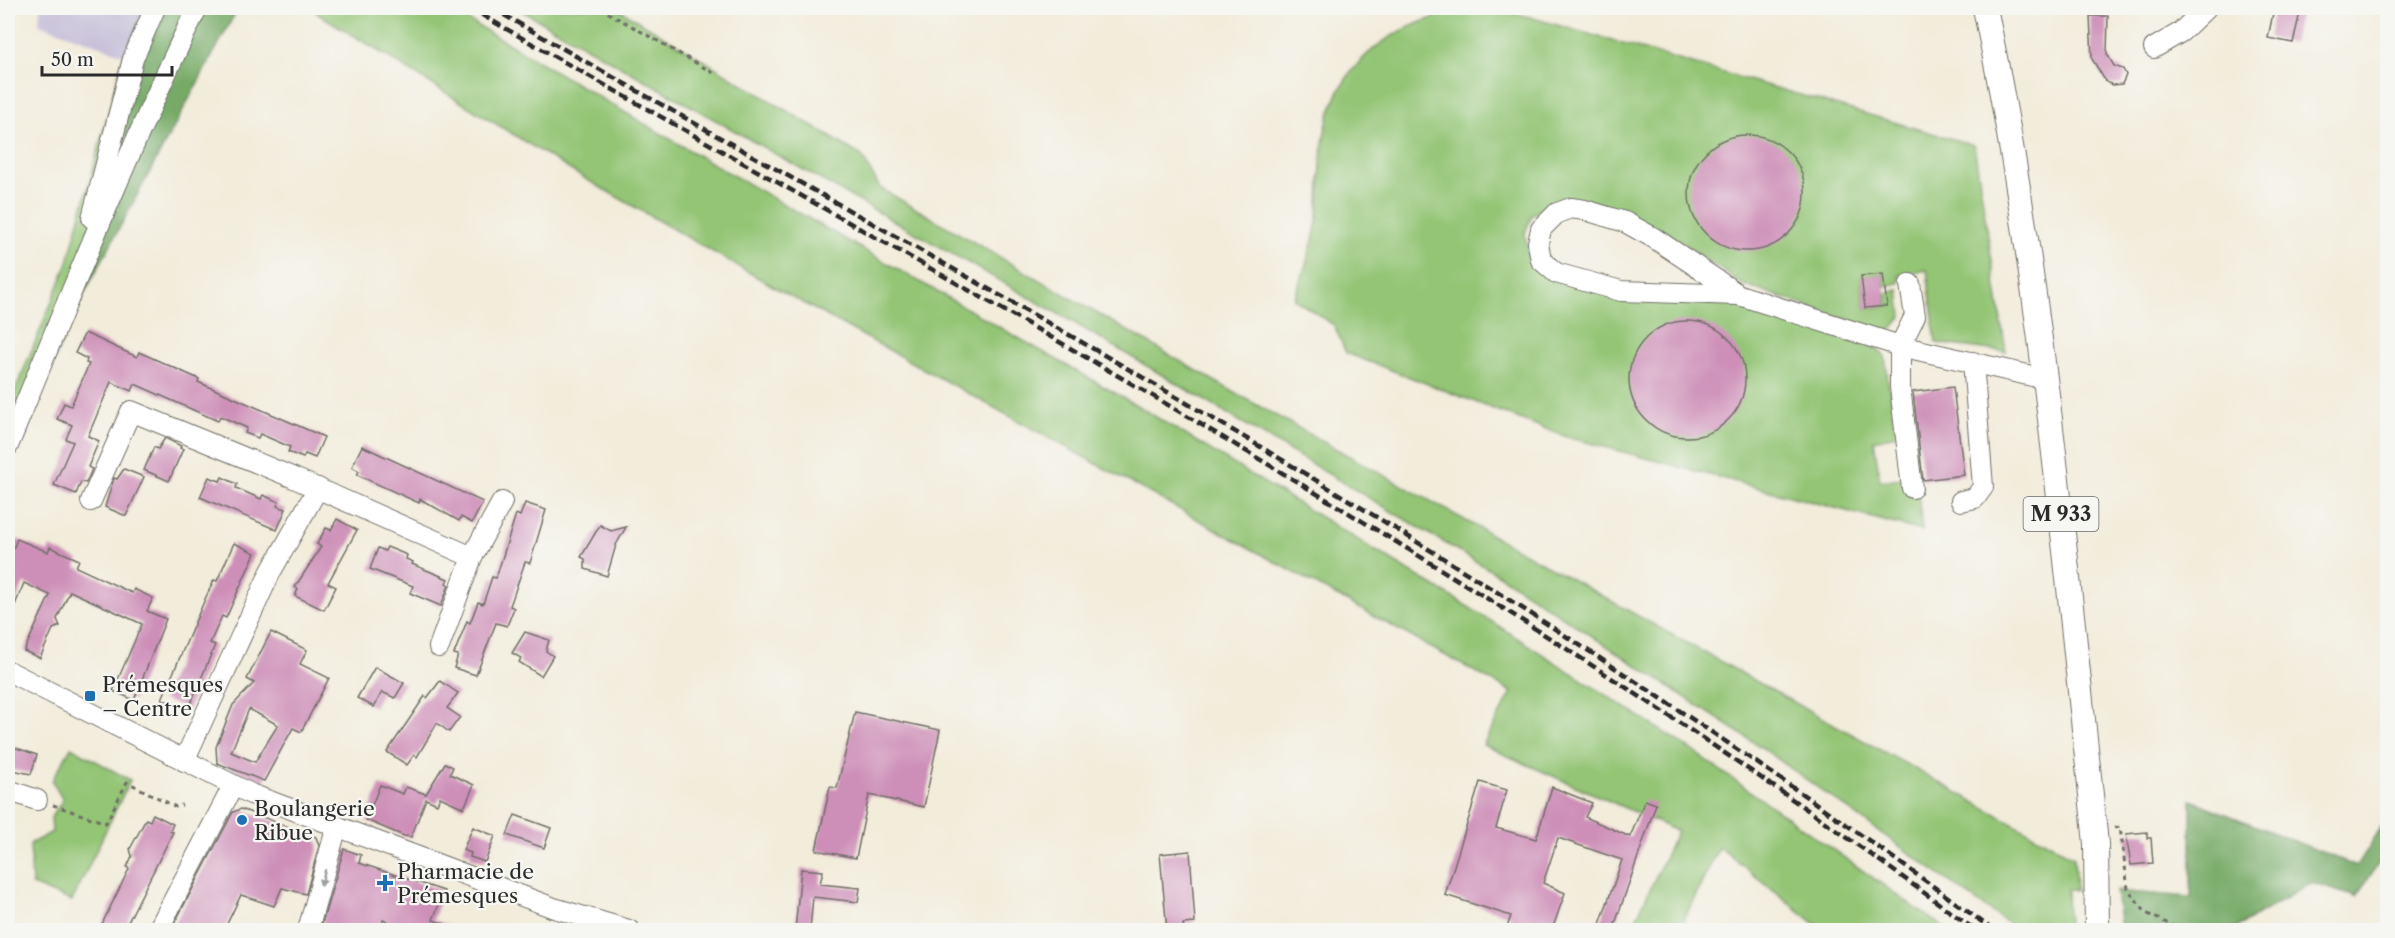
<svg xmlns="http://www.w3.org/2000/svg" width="2395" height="938" font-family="'Libre Caslon Text',serif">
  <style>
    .industrial { fill: #c7c0d9 }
    .green { fill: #93c575; stroke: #5f7850; stroke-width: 1.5 }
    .forest { fill: #76aa66; stroke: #506a48; stroke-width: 1.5 }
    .building { fill: #cd8eb8; fill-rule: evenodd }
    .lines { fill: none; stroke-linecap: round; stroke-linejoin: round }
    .minor-casing { stroke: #716f68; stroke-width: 22 }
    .major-casing { stroke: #716f68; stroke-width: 26 }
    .path { stroke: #716f68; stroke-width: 3; stroke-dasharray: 4.5 4.5; stroke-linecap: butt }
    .minor { stroke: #fff; stroke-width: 20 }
    .major { stroke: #fff; stroke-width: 24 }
    .rail { stroke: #2b2b2b; stroke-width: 4.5; stroke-dasharray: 9 4.5; stroke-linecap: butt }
    .oneway { fill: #a0a0a0 }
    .poi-dot { fill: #1f6fb2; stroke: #f6f6f2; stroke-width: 2 }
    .labels { text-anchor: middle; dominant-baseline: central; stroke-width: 4.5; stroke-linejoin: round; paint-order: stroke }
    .shield { fill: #f6f6f2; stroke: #686867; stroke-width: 1.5 }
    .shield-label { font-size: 20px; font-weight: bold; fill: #2b2b2b }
    .poi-label { font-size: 21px; fill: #2b2b2b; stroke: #f6f6f2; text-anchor: start }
  </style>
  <rect width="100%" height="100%" fill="#f6f6f2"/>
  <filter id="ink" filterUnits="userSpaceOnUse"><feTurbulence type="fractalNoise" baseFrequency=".0167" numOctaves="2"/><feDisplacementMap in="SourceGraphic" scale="12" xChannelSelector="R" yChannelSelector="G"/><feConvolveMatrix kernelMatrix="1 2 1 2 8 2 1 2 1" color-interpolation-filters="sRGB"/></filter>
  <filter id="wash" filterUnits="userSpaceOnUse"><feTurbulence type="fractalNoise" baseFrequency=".008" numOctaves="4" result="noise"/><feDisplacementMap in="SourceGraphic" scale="24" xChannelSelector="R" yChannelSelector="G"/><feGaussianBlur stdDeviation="1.35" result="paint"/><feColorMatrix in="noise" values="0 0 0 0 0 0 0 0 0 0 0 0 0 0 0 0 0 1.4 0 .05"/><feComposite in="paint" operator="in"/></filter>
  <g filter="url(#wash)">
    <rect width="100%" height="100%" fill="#f2ecda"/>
    <path class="industrial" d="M40,8H145L124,55L39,24Z"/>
    <g class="green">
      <path d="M145,8H167L138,70L85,292L8,462V408L67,265L124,55Z"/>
      <path d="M309,8H448L699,156L1138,406L1483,616L1690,749L1947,930H1823L1719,847L1679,930H1631L1677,831L1483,745L1512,692L776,288L577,174Z"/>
      <path d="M517,8H617L862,156L880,188L1237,394L2074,857L2076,890H2067L2068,930H2017L1761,747L1502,577L1071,321Z"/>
      <path d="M1440,8H1498L1974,145L2006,352L1936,343L1927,270L1899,275V283L1885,286L1883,274L1861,277L1865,308L1887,306L1886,293L1899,290L1902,316L1891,330L1881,331L1742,284L1670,235L1626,214L1591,201L1561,198L1532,215L1525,233L1529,257L1545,275L1738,305L1875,347L1885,357L1896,435L1874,440L1880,481L1901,478L1918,491L1922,531L1567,437L1346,353L1334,325L1294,299C1304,272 1314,243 1318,215C1321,185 1319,152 1327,123C1341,68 1381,34 1433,18Z"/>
      <path d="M71,747L130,780L72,901L32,885L30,844L52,832L51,817L63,800L52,781Z"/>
    </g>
    <g class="forest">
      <path d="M167,8H238L85,292L138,70Z"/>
      <path d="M2191,800L2357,866L2382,826L2387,828V851L2356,897L2312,883L2232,930H2121L2116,891L2191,897Z"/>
    </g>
    <g id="blocks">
      <g class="building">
        <path d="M2280,8H2301L2293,43L2268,38L2273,13L2279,15Z"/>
        <path d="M2090,16H2108L2107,54L2114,66L2123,69L2126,75L2122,84L2113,85L2106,82L2092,59Z"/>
        <circle cx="1747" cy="193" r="58"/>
        <path d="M1883,274L1887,306L1865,308L1861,276Z"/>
        <circle cx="1687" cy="379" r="58"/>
        <path d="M85,333L137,357L139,352L199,379L198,382L324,437L315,458L305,454L303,458L288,452L290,447L260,434L258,438L245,433L247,428L220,416L218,421L135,384L132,391L111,382L88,436L99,441L88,467L92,469L86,483L81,482L76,494L54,485L73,442L66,439L72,425L57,419L64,403L71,406L89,364L86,363L87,359L75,353Z"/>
        <path d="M1953,387L1964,475L1923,480L1913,392Z"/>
        <path d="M165,438L181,446L180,448L183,449L169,481L144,470L154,447L158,449Z"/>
        <path d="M362,446L483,502L472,523L461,517L459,521L420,499L419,503L357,475L359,471L352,467Z"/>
        <path d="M124,469L144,477L126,516L105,507L114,478L117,479Z"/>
        <path d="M209,477L220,481L222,477L237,484L236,488L261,499L263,495L279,502L277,506L286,509L277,530L200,497Z"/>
        <path d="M525,503L546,510L530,563L525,562L510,606L514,608L507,626L496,623L476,675L454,668L458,655L454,654L467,621L470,623L478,602L483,604L492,577L496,578L516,514L520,516Z"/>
        <path d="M337,519L357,530L328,583L336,587L324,610L295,596L298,589L295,587L321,547L317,544L326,528L331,530Z"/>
        <path d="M600,525L611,531L626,527L616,545L607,576L585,569V559L581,557Z"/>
        <path d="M17,539L48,552L50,547L79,560L76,567L132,593L134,589L153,598L147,611L166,619L134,700L113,691L142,624L70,591L57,619L60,626L53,629L40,658L24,651L50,595L24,583L8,622V562Z"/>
        <path d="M234,543L255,553L226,618L222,616L210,643L215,645L188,710L162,699L205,599L214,580L217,581Z"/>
        <path d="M387,547L407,555L406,559L413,562L412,564L448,579L446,583L449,585L441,606L410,593L413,586L370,569L378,548L385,551Z"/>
        <path d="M271,632L307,650L300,664L329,678L301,732L293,728L264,781L217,763L216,747L233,705L254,683L247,679ZM249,709L278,725L255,762L231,752Z"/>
        <path d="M525,632L549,640L546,651L553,656L541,676L519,662L521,658L512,653Z"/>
        <path d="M375,667L404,683L395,698L382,692L374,707L357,698Z"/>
        <path d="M440,681L458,693L447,708L460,717L449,732L437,723L417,757L414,755L407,765L387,752L425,696L427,698Z"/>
        <path d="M855,712L940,730L924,807L869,795L856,858L816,850L830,787L837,788Z"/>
        <path d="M8,745L37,755L31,774L8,769Z"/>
        <path d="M445,763L453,767L450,774L474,785L464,808L440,797L437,804L426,799L411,837L404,836L366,820L380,785L403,794L406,787L426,794Z"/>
        <path d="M1480,782L1507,790L1496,828L1536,839L1552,787L1592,803L1585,817L1630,837L1645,800L1656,804L1613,930H1598L1622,860L1558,838L1543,883L1565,893L1552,930H1506L1511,916L1445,895Z"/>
        <path d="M241,809L316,837L319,846L306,894L282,888L274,906L241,895L224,930H171L233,812Z"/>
        <path d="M153,814L173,824L170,831L173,832L124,930H99L129,869L127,867L132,856L130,849L146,819L150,821Z"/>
        <path d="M515,815L551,828L544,848L507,835Z"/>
        <path d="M473,827L495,836L485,862L470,857L471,853L463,850Z"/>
        <path d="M2147,832V838H2151L2153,863L2131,865L2126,834Z"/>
        <path d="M344,849L361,855L359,863L444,891L433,920L457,928V930H415L383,920L382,930H320Z"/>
        <path d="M1190,851L1195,923L1183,924L1184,930H1167L1160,854Z"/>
        <path d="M801,869L823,871L820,884L860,888L858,902L813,897L810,930H795Z"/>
      </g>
    </g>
  </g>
  <g filter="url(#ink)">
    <use href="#blocks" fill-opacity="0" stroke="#716f68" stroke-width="1.5"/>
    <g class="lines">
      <defs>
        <g id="minor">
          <path d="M2154,48L2181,32L2206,8"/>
          <path d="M92,218L133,59L155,8"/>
          <path d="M1910,284L1915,316L1900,346V387L1912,488"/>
          <path d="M1739,295L1621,291L1556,273L1541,260L1538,243L1541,229L1557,213L1571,208L1585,210L1625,222L1654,238L1739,295L1900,346L2045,379"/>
          <path d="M8,446C68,299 128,151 197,8"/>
          <path d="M91,501L131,411L294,478L472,557"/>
          <path d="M1961,501L1975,498L1983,487L1973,362"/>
          <path d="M439,647L472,557L502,502"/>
          <path d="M8,671L251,794L554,908L629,930"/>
          <path d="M184,761L270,573L318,488"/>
          <path d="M8,790L37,800"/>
          <path d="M158,930L233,786"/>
          <path d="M308,930L337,826"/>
        </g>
        <path id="major" d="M1985,8C2040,270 2063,537 2092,804L2096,844L2097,930"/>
      </defs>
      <use href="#minor" class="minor-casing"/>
      <use href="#major" class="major-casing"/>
      <g class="path">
        <path d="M600,8L717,75"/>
        <path d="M53,805L106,823L127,782L176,807L182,805"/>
        <path d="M2115,828L2120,827L2128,889L2146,913L2181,930"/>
      </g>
      <use href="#minor" class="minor"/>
      <use href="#major" class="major"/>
      <g class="rail">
        <path d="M470,8C744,166 1023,316 1294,480C1528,620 1756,768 1975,930"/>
        <path d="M492,8C761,163 1034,310 1299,470C1537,613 1770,766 1993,930"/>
      </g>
    </g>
    <defs><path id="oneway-solid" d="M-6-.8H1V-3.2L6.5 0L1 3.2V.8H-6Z" transform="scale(1.5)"/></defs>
    <use class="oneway" href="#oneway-solid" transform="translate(323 878) rotate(105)"/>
  </g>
  <g class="poi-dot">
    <rect x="84" y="690" width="12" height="12" rx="3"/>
    <circle cx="242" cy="820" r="6"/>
    <path d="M382 874h6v6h6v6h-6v6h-6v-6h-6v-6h6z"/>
  </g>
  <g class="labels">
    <rect class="shield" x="2023.5" y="497" width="75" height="34" rx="4.5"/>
    <g class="shield-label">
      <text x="2061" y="514">M 933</text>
    </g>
    <g class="poi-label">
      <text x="102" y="684">Prémesques<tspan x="102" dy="24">– Centre</tspan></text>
      <text x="254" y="808">Boulangerie<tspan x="254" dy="24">Ribue</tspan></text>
      <text x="397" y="871">Pharmacie de<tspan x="397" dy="24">Prémesques</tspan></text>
    </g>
  </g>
  <rect width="2395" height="938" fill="none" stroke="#f6f6f2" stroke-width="30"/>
  <path d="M42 66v9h130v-9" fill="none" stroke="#2b2b2b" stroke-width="3"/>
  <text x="51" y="66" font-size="18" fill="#2b2b2b" stroke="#f6f6f2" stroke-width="4.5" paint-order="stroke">50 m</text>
</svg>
